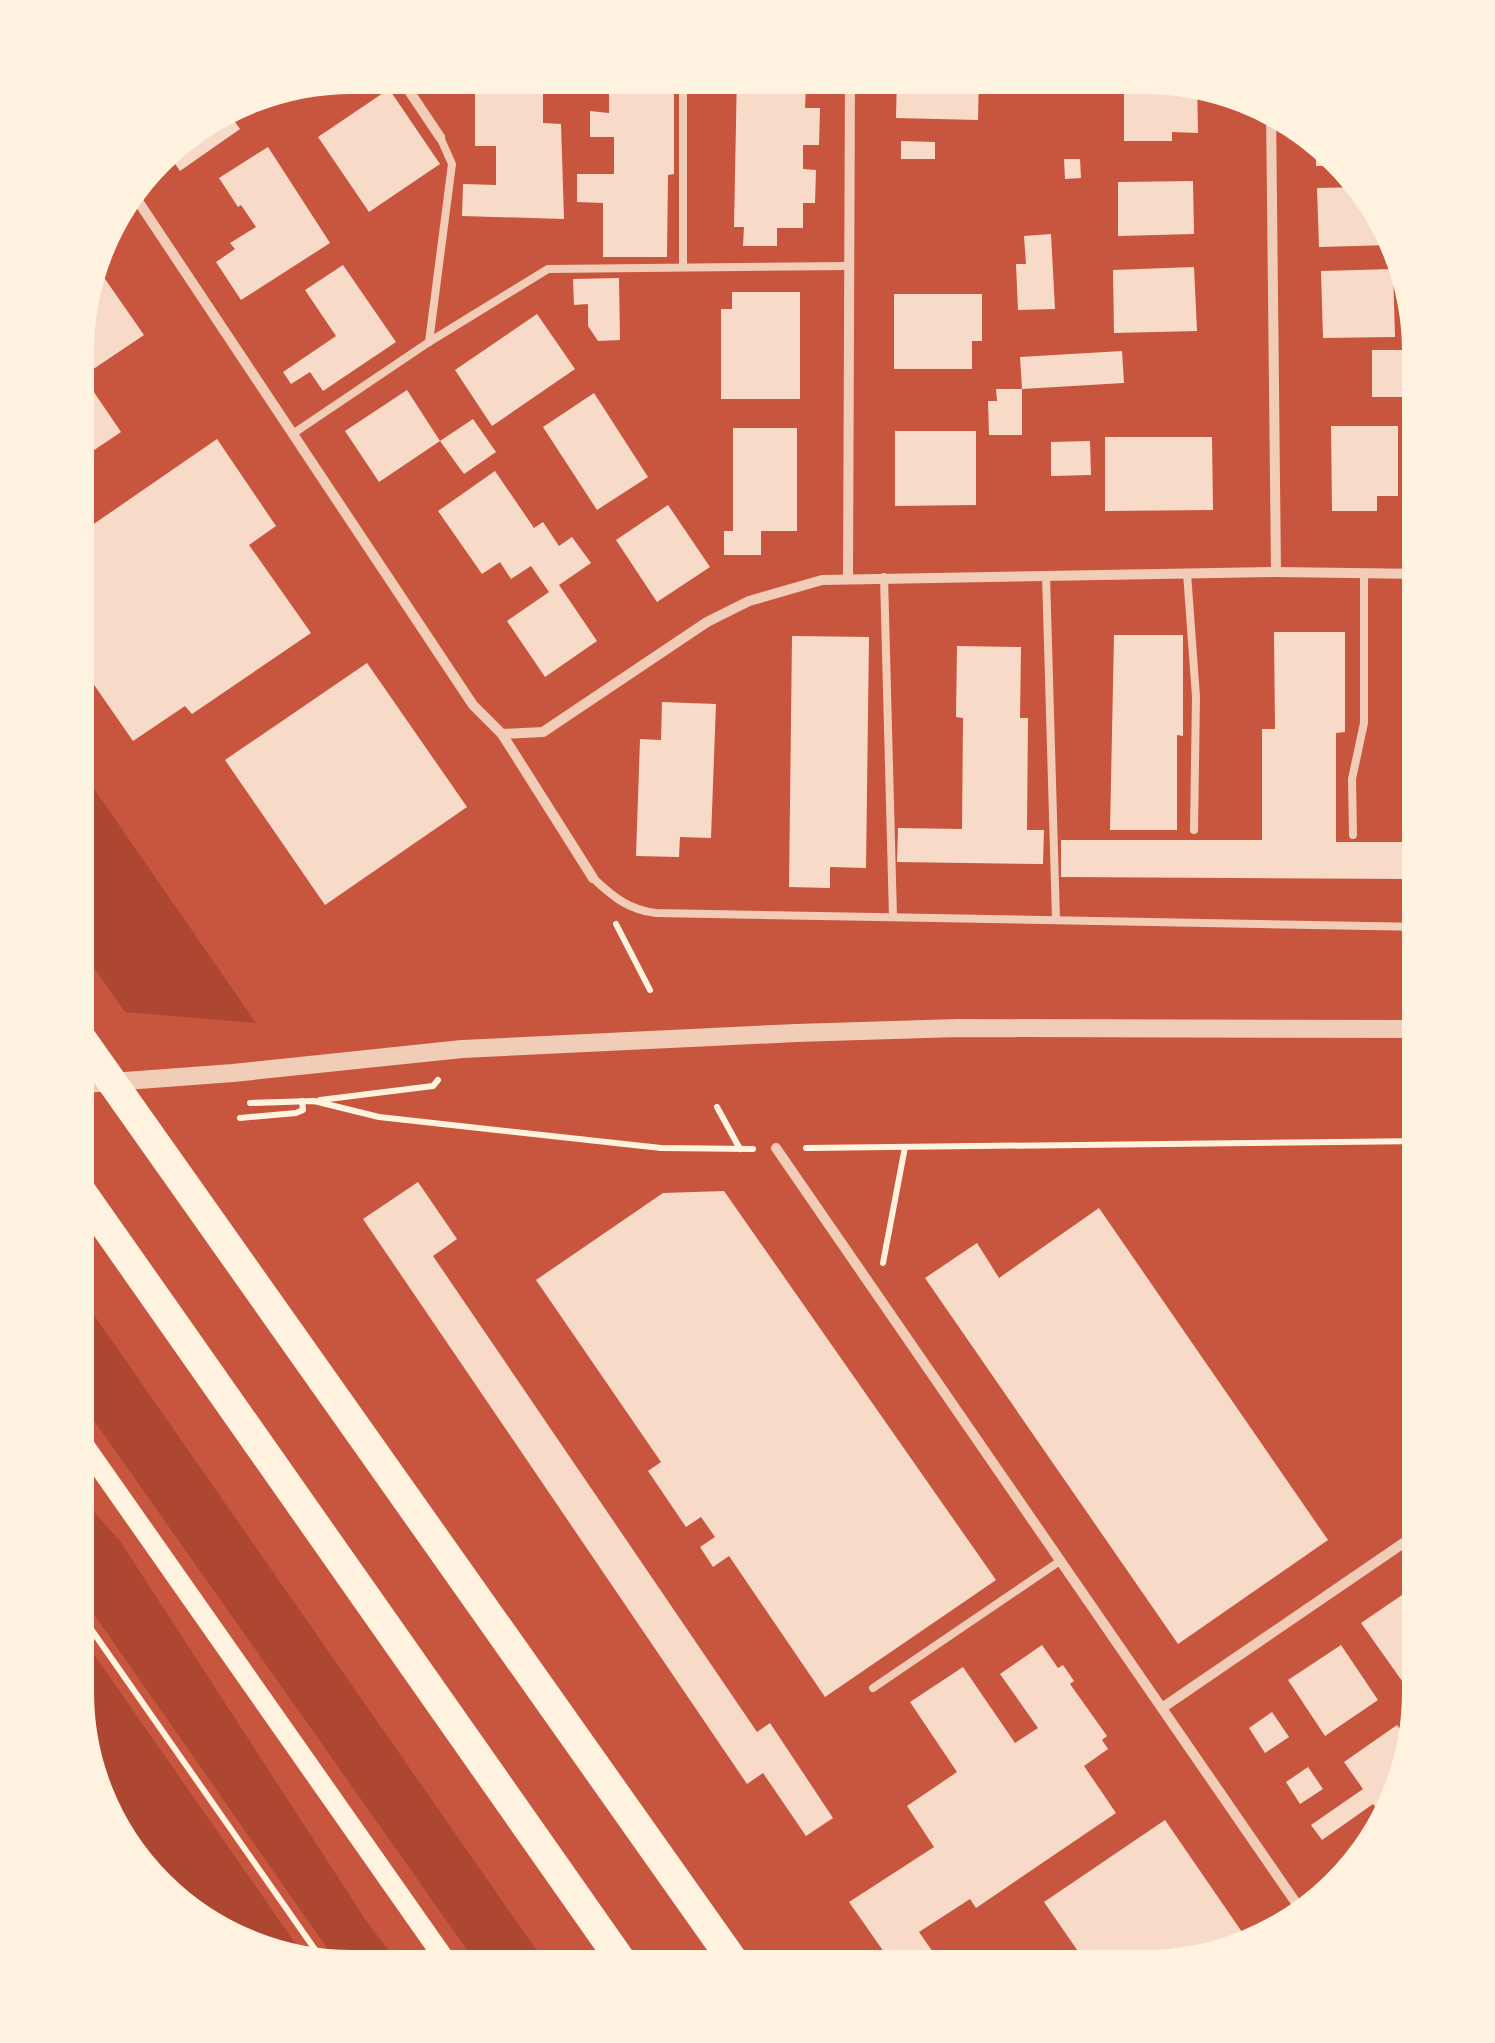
<svg xmlns="http://www.w3.org/2000/svg" width="1495" height="2043" font-family="Ubuntu,sans-serif">
  <style>
    .green { fill: #ae4732 }
    .building { fill: #f7dbc8 }
    .lines { fill: none; stroke-linecap: round; stroke-linejoin: round }
    .path { stroke: #fff3e0; stroke-width: 6 }
    .service { stroke: #f1ccb7; stroke-width: 8 }
    .minor { stroke: #f1ccb7; stroke-width: 10 }
    .tertiary { stroke: #f1ccb7; stroke-width: 18 }
    .secondary { stroke: #fff3e0; stroke-width: 20 }
    .motorway { stroke: #fff3e0; stroke-width: 30 }
    .rim { fill: none; stroke: #fff3e0; stroke-width: 12 }
  </style>
  <rect width="100%" height="100%" fill="#c8553d"/>
  <g class="green">
    <path d="M72,757L256,1023L125,1012L71,935Z"/>
    <path d="M71,1282L551,1971H482L71,1388Z"/>
    <path d="M70,1485L120,1541L365,1919L404,1971H343L70,1580Z"/>
    <path d="M70,1620L314,1970L181,1915L99,1815L70,1692Z"/>
  </g>
  <g class="building">
    <path d="M352,70H356L326,91L316,76Z"/>
    <path d="M454,70L543,71V123L561,124L564,219L462,216L463,184L496,185V146H475V84H453Z"/>
    <path d="M609,71H674V174L668,175L667,257H603V203L577,202V174H614V137H590V111L609,113Z"/>
    <path d="M737,71H815V84H806L805,108H820L819,145H803V169L816,170L815,203H803V228H777V246H743L744,227H734Z"/>
    <path d="M897,72H979L978,120L896,118Z"/>
    <path d="M1037,72H1088L1087,84H1037Z"/>
    <path d="M1185,74L1197,79L1198,133L1172,132V141H1124V75Z"/>
    <path d="M389,89L440,164L369,212L318,137Z"/>
    <path d="M224,106L240,129L180,171L162,145Z"/>
    <path d="M1316,130L1346,166H1316Z"/>
    <path d="M901,141L935,142V159H901Z"/>
    <path d="M268,147L330,243L241,300L216,262L235,249L230,243L256,227L241,205L238,207L219,178Z"/>
    <path d="M1064,159H1080L1081,178L1065,179Z"/>
    <path d="M1193,181L1194,234L1118,236V182Z"/>
    <path d="M1363,187L1391,221V245L1319,247L1317,188Z"/>
    <path d="M1051,234L1055,309L1018,310L1016,264H1026L1024,236Z"/>
    <path d="M343,265L396,342L323,391L310,372L291,384L283,372L336,336L305,290Z"/>
    <path d="M96,266L144,335L83,376L121,432L72,465V314L87,272Z"/>
    <path d="M1194,267L1197,331L1114,333L1113,270Z"/>
    <path d="M1393,269L1395,337L1323,338L1321,271Z"/>
    <path d="M619,278L620,340L598,341L588,326V304L574,305L573,279Z"/>
    <path d="M732,292H800V399H721V309H732Z"/>
    <path d="M894,294H982V341H972V369H894Z"/>
    <path d="M537,314L575,369L492,426L455,370Z"/>
    <rect x="1372" y="350" width="35" height="47"/>
    <path d="M1122,351L1124,383L1022,389L1020,357Z"/>
    <path d="M996,389H1022V435H989L988,401H997Z"/>
    <path d="M407,390L440,441L473,419L496,452L464,474L440,441L379,482L345,431Z"/>
    <path d="M594,393L648,477L597,510L543,427Z"/>
    <path d="M1419,409L1425,410V520H1420Z"/>
    <path d="M1331,426H1398V496H1377V511H1332Z"/>
    <path d="M733,428H797V531H761V555H724V531H733Z"/>
    <path d="M895,431H976V505L895,506Z"/>
    <path d="M1105,437H1212L1213,510L1105,511Z"/>
    <path d="M217,439L276,526L249,545L311,633L192,714L185,706L133,741L72,653V568L85,560L72,539Z"/>
    <path d="M1090,441L1091,475L1051,476V442Z"/>
    <path d="M495,471L534,528L543,522L559,546L572,537L591,563L559,585L597,641L545,677L507,621L549,592L531,566L511,579L500,562L482,574L438,511Z"/>
    <path d="M668,505L710,567L657,602L616,540Z"/>
    <path d="M1274,632H1345V732L1336,733V842H1413V864H1425V897H1414V879L1061,877V840H1262V729H1275Z"/>
    <path d="M1114,635H1183V736L1177,735V830H1110Z"/>
    <path d="M792,636L869,637L866,868L830,867V888L789,887Z"/>
    <path d="M957,646L1021,647L1020,718H1028L1027,830H1044L1043,864L897,862L898,828L962,829L963,718L956,717Z"/>
    <path d="M367,663L467,807L325,905L225,760Z"/>
    <path d="M662,702L716,704L711,838L680,837L679,857L636,856L640,739L661,740Z"/>
    <path d="M418,1182L457,1239L433,1256L757,1732L770,1723L833,1818L806,1836L763,1773L747,1784L363,1219Z"/>
    <path d="M724,1191L996,1580L825,1697L729,1556L713,1567L700,1547L715,1537L701,1517L686,1527L648,1471L661,1462L536,1280L663,1193Z"/>
    <path d="M1099,1208L1328,1540L1178,1644L925,1278L977,1243L999,1278Z"/>
    <path d="M1424,1580V1676L1407,1688L1361,1623Z"/>
    <path d="M1042,1645L1058,1668L1063,1665L1074,1681L1070,1684L1107,1736L1102,1740L1108,1749L1084,1766L1116,1813L976,1908L970,1899L919,1932L937,1958L916,1972H898L849,1902L934,1847L907,1806L957,1772L910,1702L963,1667L1015,1743L1038,1728L1000,1674Z"/>
    <path d="M1341,1645L1378,1700L1325,1736L1288,1680Z"/>
    <path d="M1272,1712L1289,1737L1265,1753L1249,1728Z"/>
    <path d="M1397,1725L1412,1746L1390,1810L1382,1816L1373,1804L1322,1840L1311,1825L1363,1789L1344,1762Z"/>
    <path d="M1308,1767L1323,1789L1300,1804L1286,1782Z"/>
    <path d="M1165,1820L1253,1948L1144,1973H1093L1044,1902Z"/>
  </g>
  <g class="lines">
    <g class="path">
      <path d="M616,924L650,990"/>
      <path d="M320,1100L433,1086L438,1080"/>
      <path d="M250,1103L314,1101L379,1117L661,1148L753,1149"/>
      <path d="M717,1107L740,1149"/>
      <path d="M240,1118L296,1113L303,1110L302,1101"/>
      <path d="M806,1148L1425,1141"/>
      <path d="M883,1263L905,1147"/>
      <path d="M70,1599L330,1971"/>
    </g>
    <g class="service">
      <path d="M683,71V266"/>
      <path d="M429,342L452,164L440,137"/>
      <path d="M294,433L429,342L548,269L849,266"/>
      <path d="M1187,573L1196,697L1194,830"/>
      <path d="M1046,575L1056,920"/>
      <path d="M884,577L893,917"/>
      <path d="M1353,835L1352,779L1364,723V573"/>
      <path d="M593,878C613,897 629,910 656,913L1425,927"/>
      <path d="M873,1688L1060,1561"/>
    </g>
    <g class="minor">
      <path d="M395,70L440,137"/>
      <path d="M1271,110L1276,572"/>
      <path d="M128,186L473,705L502,734L593,878"/>
      <path d="M848,578L850,71"/>
      <path d="M502,734L543,732L707,622L749,601L822,580L1276,572L1425,574"/>
      <path d="M776,1148L1303,1913"/>
      <path d="M1162,1708L1424,1529"/>
    </g>
    <path class="tertiary" d="M71,1085L233,1073L462,1049L796,1033L958,1028L1425,1029"/>
    <path class="secondary" d="M70,1425L453,1971"/>
    <g class="motorway">
      <path d="M71,1024L741,1972"/>
      <path d="M71,1177L629,1972"/>
    </g>
  </g>
  <path d="M0 0H1495V2043H0ZM352 88H1144A264 264 0 0 1 1408 352V1692A264 264 0 0 1 1144 1956H352A264 264 0 0 1 88 1692V352A264 264 0 0 1 352 88Z" fill="#fff3e0" fill-rule="evenodd"/>
  <path class="rim" d="M352 88H1144A264 264 0 0 1 1408 352V1692A264 264 0 0 1 1144 1956H352A264 264 0 0 1 88 1692V352A264 264 0 0 1 352 88Z"/>
</svg>
